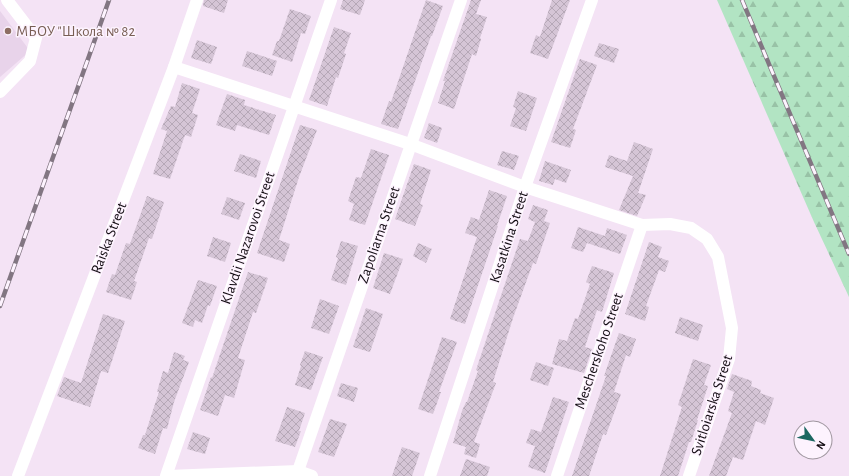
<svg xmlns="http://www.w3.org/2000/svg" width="849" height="476" font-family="'Alegreya Sans',sans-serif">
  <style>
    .built { fill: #e8d3ea }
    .forest { fill: url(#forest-firs) }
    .building { fill: url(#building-cross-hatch) }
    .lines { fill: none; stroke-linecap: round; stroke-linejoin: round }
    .street { stroke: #fff; stroke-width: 12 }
    .rail-casing { stroke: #827682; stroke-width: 4.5 }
    .rail { stroke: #fdf3fe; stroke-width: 3; stroke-dasharray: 9; stroke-linecap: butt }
    .education-dot { fill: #8d6e63; stroke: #fdf3fe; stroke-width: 1.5 }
    .labels { text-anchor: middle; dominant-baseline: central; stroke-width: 3; stroke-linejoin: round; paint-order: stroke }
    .education-label { font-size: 15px; fill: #785e54; stroke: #fdf3fe; text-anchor: start }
    .street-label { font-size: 15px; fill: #110b11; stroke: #fdf3fe }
  </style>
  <defs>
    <pattern id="forest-firs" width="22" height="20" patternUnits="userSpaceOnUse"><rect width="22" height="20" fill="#b2e4c3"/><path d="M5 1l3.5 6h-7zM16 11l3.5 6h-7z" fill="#98c2a6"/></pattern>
    <pattern id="building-cross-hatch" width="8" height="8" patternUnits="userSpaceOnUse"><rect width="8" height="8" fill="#d5c5d6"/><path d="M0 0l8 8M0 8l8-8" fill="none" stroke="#b6a8b7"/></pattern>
  </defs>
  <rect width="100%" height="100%" fill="#f4e3f5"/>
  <path class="built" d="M0,11L30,51L0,77Z"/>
  <path class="forest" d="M717,0H849V297L814,222Z"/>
  <g class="building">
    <path d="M204,0H228L224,13L203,6Z"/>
    <path d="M343,0H365L360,15L340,9Z"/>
    <path d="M426,0L443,6L432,36H431L398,129L381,124L389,101L391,102Z"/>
    <path d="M471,0H481L476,14L487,17L480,38L481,39L476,56L472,54L454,109L438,103L445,81H443Z"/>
    <path d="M552,0H570L548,59L530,53L536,35L540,37Z"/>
    <path d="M290,9L311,16L305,34L301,33L292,62L272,55L277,41H279Z"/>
    <path d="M334,27L351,33L344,53L346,54L338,78L336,77L327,106L309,100Z"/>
    <path d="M197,40L217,47L211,64L191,58Z"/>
    <path d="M599,43L619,49L614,63L594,56Z"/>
    <path d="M247,51L277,61L272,76L242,66Z"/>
    <path d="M580,59L597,65L573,129L576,130L570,148L551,142Z"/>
    <path d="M182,83L200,89L192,113L198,115L191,137L185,135L170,179L153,174L167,131L161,129L171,106L175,107Z"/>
    <path d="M518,91L537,98L526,131L510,126L516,108L513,107Z"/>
    <path d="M227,94L245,100L244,105L276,115L269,135L237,125L235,131L216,125Z"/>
    <path d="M429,123L442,128L437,143L424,138Z"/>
    <path d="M300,125L317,130L299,177L279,240L290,244L284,262L257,253Z"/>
    <path d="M634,142L653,149L638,193L646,195L637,216L619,210L633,176L605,167L609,155L627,161Z"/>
    <path d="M371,149L389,155L365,225L349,220L354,204L348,201L356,177L361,178Z"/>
    <path d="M502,151L519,156L514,170L497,165Z"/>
    <path d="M240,154L261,161L256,178L234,171Z"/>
    <path d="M545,161L571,170L566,183L555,179L553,185L539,181Z"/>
    <path d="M414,164L431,170L420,204L423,205L415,226L395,219Z"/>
    <path d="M489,190L507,196L497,226H498L465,324L450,319L477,237L465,233L471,217L479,220Z"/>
    <path d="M147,196L164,202L152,239L149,238L134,281L137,282L131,300L106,292L112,274L115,275L126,243L130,244Z"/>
    <path d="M227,197L245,203L239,220L221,214Z"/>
    <path d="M533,205L548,210L544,221L550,223L536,264L533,263L513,318L493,382L496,383L474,442L480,444L476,458L464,454L466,447L453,443L462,411L466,402H467L478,371L476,370L520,239L528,241L535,222L528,219Z"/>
    <path d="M578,227L605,236L607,228L627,235L620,254L587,243L583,252L571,248Z"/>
    <path d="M213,237L231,243L225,262L207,256Z"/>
    <path d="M341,241L358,246L346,285L331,280L338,258L336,257Z"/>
    <path d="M649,242L662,247L658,257L669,261L665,272L659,270L646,306L649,307L645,321L625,314Z"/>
    <path d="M418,243L432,249L426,263L413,256Z"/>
    <path d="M384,253L403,259L390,294L373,288Z"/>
    <path d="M592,266L614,273L602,312L597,310L585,347L592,349L584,373L552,364L559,339L567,341L575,318L578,319L590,284L586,282Z"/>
    <path d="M248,272L268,278L256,313L253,312L238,358L245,360L234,398L225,395L218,416L200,410L211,377L212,378Z"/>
    <path d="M198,280L217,286L210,306L208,305L202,323L195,320L193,327L182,323Z"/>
    <path d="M320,299L339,306L329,334L311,328Z"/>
    <path d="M366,308L383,314L370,352L353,347Z"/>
    <path d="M103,314L125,321L108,373L101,371L90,407L57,396L64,377L81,383Z"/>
    <path d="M680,317L703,325L698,341L675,333Z"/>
    <path d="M619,333L636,339L630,357L626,355L614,392L621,394L606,435L603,434L589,476H572L606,376H604Z"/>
    <path d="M442,337L457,342L439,392H441L433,414L418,409Z"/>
    <path d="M305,351L323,357L311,390L295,385L301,366L300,365Z"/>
    <path d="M174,352L185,356L183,360L189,362L174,402L167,429L163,428L155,454L138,448L143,435H145L153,410L159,392H157L163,371L168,373Z"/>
    <path d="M693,359L711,365L704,385L708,386L697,420H698L691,442H689L678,476H660L682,407L678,405Z"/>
    <path d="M536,362L554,368L548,386L530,380Z"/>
    <path d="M732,374L752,381L751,386L761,390L760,393L774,398L765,425L756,421L743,460L733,457L726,476H709L732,413L728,411L734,392L727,389Z"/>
    <path d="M341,383L358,388L354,402L337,396Z"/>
    <path d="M553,397L569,402L545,473L528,467L535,446L526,443L531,429L541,432Z"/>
    <path d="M287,407L305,413L299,431H301L295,447L275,441Z"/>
    <path d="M330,419L347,424L334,457L318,452Z"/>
    <path d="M193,432L210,438L205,454L187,449Z"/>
    <path d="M402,447L420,453L412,476H392Z"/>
    <path d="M466,459L490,467L487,476H460Z"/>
  </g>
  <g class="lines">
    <g class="street">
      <path d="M174,67L410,144L525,187L642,225L670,224L691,228L707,239L718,257L732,328L729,359L689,476"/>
      <path d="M0,92L30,61L36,38L7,0"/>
      <path d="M298,471L461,0"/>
      <path d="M18,476L174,67L197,0"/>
      <path d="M166,476L331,0"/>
      <path d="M168,476L298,471L312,476"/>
      <path d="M430,476L525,187L592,0"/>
      <path d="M557,476L642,225"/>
    </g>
    <defs>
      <g id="rail">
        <path d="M742,0L849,254"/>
        <path d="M0,306L109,0"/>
      </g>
    </defs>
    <use href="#rail" class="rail-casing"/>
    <use href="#rail" class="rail"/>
  </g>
  <circle class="education-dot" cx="8" cy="31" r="4"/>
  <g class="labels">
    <g class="education-label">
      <text x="16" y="31">МБОУ "Школа № 82</text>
    </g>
    <g class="street-label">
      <text transform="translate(379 235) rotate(-71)">Zapoliarna Street</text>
      <text transform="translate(509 237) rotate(-72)">Kasatkina Street</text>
      <text transform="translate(109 238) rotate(-69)">Raiska Street</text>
      <text transform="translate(248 238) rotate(-71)">Klavdii Nazarovoi Street</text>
      <text transform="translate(599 351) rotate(-71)">Mescherskoho Street</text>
      <text transform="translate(712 405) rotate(-72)">Svitloiarska Street</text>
    </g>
  </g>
  <g transform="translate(813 440) rotate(123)"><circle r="19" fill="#fdf3fe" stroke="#9f969f"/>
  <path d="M0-3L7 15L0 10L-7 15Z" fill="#1b6761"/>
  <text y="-6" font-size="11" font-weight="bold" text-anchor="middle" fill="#110b11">N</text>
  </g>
</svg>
